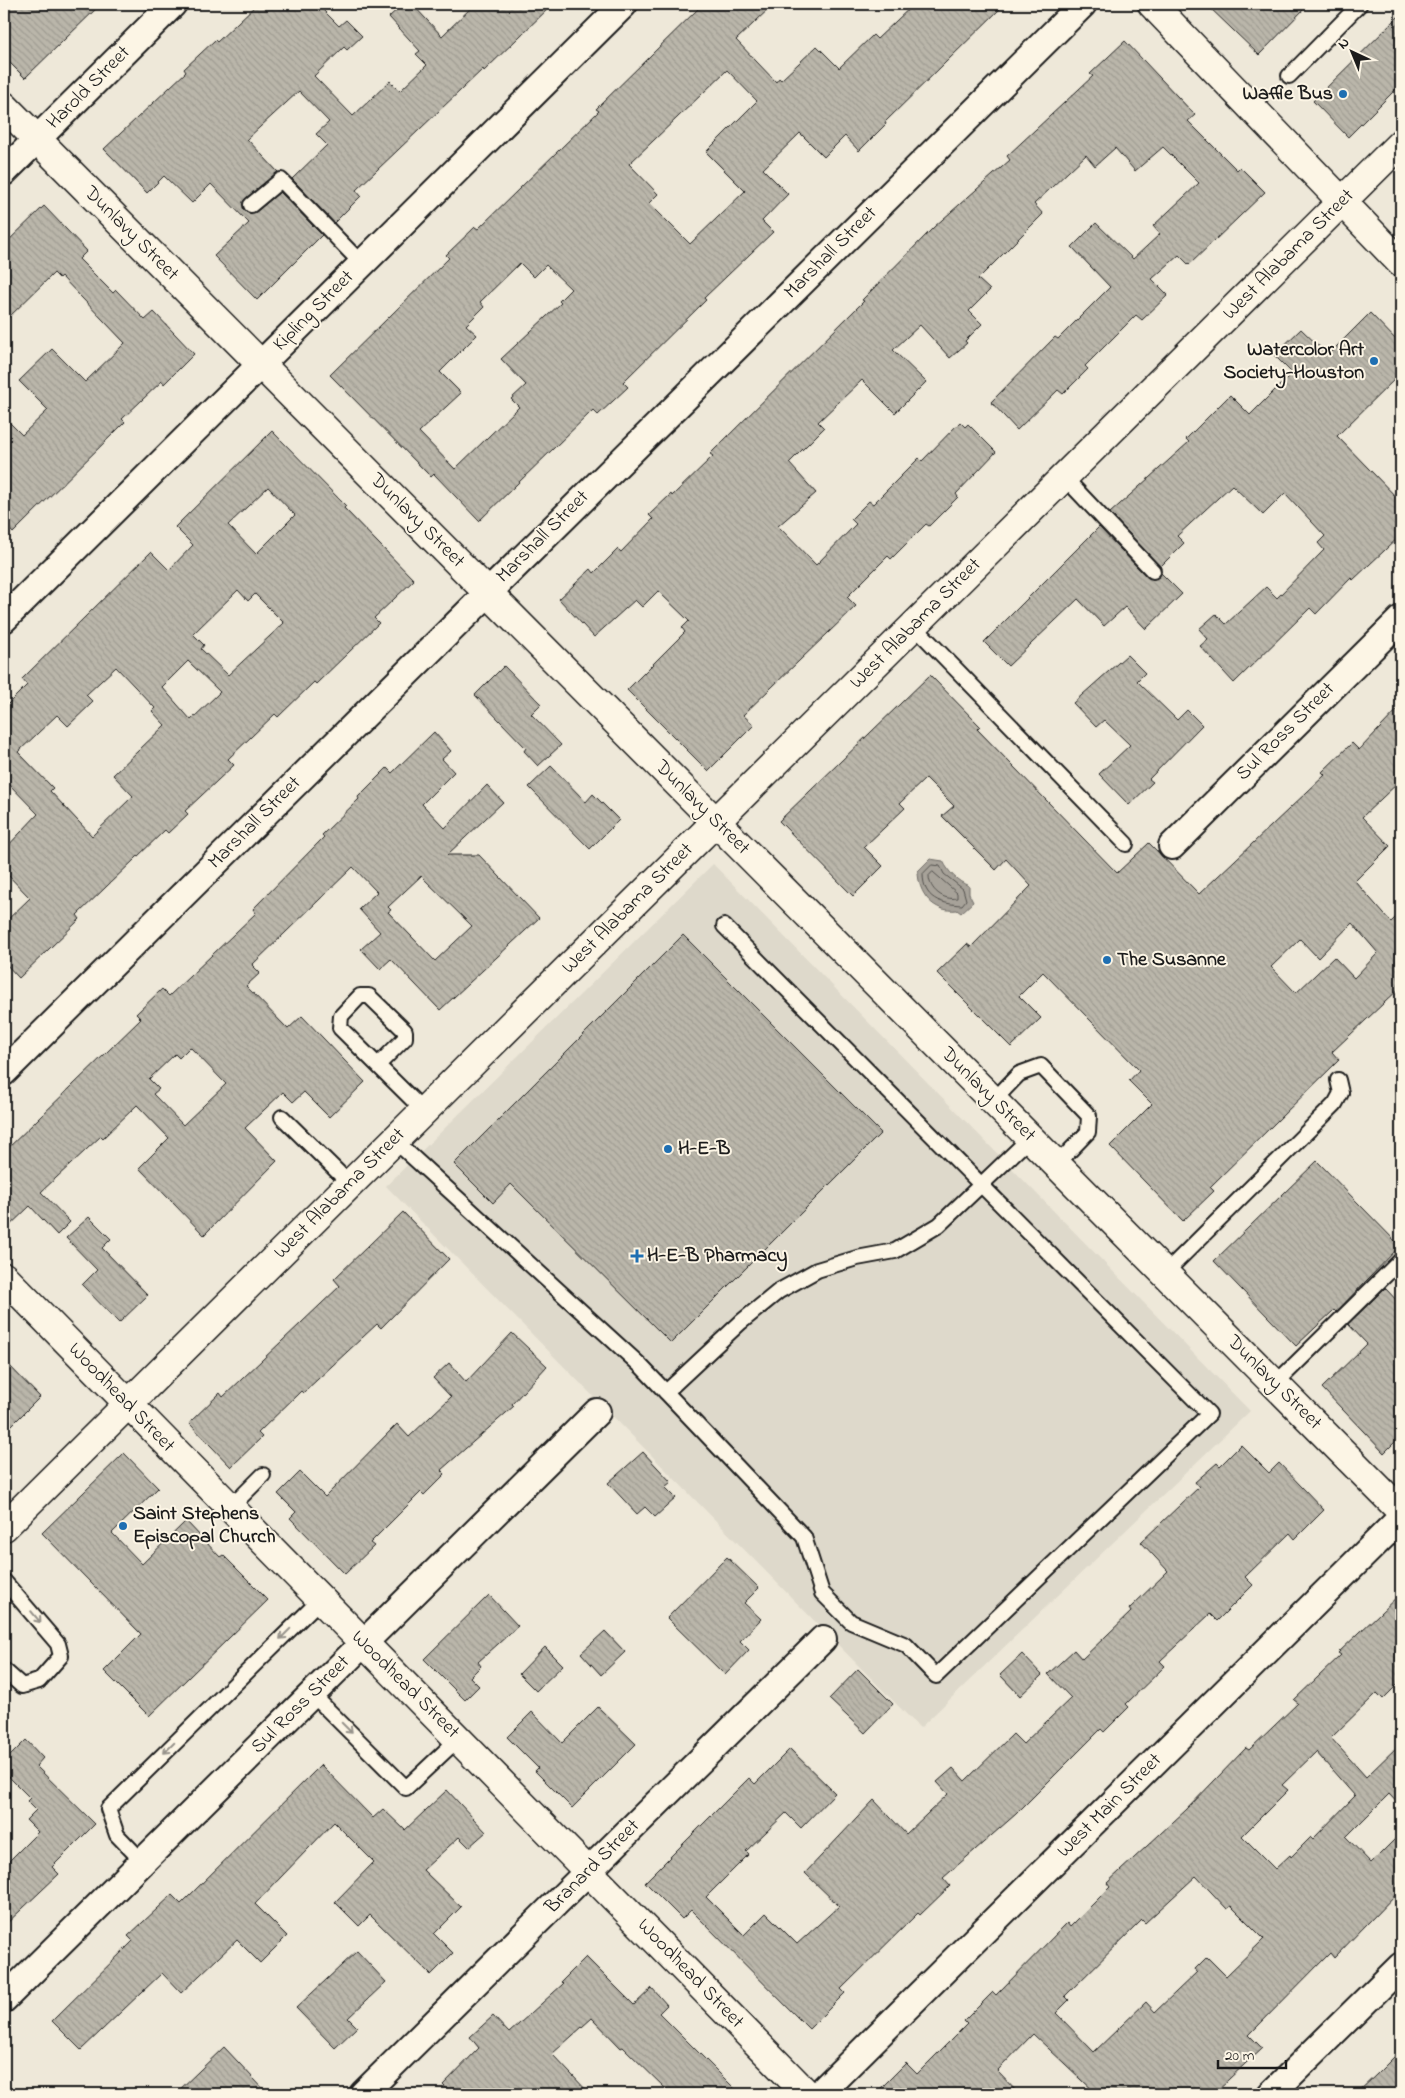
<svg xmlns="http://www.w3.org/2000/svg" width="1405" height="2098" font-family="'Indie Flower',sans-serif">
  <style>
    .built { fill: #ded9cb }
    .water { fill: #a7a299; stroke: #6f6c67 }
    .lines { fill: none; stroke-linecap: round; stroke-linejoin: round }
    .shore { stroke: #54524e; stroke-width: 1 }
    .building { fill: url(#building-back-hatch); stroke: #1c1c1c; fill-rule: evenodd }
    .lane-casing { stroke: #1c1c1c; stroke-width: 18 }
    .street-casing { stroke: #1c1c1c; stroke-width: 30 }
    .secondary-casing { stroke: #1c1c1c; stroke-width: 31 }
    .lane { stroke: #fcf5e5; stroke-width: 14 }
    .street { stroke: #fcf5e5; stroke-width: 26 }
    .secondary { stroke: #fcf5e5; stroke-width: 28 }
    .oneway { stroke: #97938b }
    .poi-dot { fill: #1f6fb2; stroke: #fcf5e5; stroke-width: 2 }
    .labels { text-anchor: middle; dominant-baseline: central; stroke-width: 4; stroke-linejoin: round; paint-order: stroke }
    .street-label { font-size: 20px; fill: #1c1c1c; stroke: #fcf5e5 }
    .poi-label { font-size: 20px; font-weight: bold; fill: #1c1c1c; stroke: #fcf5e5; text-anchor: start }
  </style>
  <defs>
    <pattern id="building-back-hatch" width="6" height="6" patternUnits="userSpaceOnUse" patternTransform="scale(1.25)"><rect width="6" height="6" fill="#bab6aa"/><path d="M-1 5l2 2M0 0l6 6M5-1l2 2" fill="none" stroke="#9f9c92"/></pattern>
  </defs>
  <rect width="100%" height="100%" fill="#eee8d9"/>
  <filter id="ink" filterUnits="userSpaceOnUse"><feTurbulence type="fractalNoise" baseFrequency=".02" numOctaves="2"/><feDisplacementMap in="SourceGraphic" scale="10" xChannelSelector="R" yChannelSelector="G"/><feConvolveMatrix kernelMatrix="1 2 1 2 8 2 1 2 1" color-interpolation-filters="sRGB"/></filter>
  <g filter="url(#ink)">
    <path class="built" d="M713,864L1250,1411L920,1728L386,1186Z"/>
    <path class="water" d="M930,859L943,861C949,873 957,881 969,886V894L973,902L961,913L957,910C933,913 918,893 918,871Z"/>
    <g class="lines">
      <g class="shore">
        <path d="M932,865L940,866L944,874L963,889L966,900L962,905C941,904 923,899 923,874Z"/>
        <path d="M933,872L957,893V898C944,901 929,890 929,876Z"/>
      </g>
    </g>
    <g class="building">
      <path d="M9,4H101L25,78L4,57V9Z"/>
      <path d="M257,4H317L339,26L346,20L362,36L347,50L344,47L314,76L353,116L390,81L400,91L427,65L416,54L420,51L389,17L403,4H412L442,36L475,4H553L484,71L483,69L356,190L361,196L334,223L292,179L327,145L316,134L329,122L299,91L247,139L278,172L245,199L243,202L244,210L248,213L256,212L280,192L322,235L257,300L214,256L249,223L211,184L192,203L164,176L147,193L104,149L186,72L184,69L215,40L217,42Z"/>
      <path d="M703,4H774L736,40L776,82L779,78L781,80L817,46L839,68L873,35L877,39L914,4H1005L885,122L886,124L859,151L845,136L824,157L800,133L763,169L788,194L762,221L773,232L704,298L706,300L623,382L628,387L598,415L593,410L479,521L434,474L431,477L330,375L449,258L446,255L475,227L478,229L599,111L596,109ZM727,70L757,101L706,152L745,191L690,244L649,203L658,194L629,164ZM520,263L534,277L546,265L571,289L559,301L561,303L501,359L526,385L511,399L519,407L455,469L419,432L461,393L440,372L477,335L466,325L484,307L480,302Z"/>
      <path d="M1206,4H1309L1259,55Z"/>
      <path d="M1401,14V84L1348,137L1313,101Z"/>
      <path d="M1125,41L1195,115L1188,121L1237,170L1240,167L1265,192L1189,265L1179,255L1152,279L1168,295L1142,320L1136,315L1085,366L1088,369L1063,394L1058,390L1017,430L991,402L1055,337L1058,339L1110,287L1072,247L1096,223L1133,259L1160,234L1153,226L1199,183L1163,147L1135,171L1115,148L1095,166L1086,155L1034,204L1043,214L978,279L990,290L969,311L982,324L965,341L967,343L950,358L920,325L893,350L926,382L895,413L862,380L818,422L824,428L789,463L816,493L778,526L816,565L856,524L851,519L869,501L873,504L919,458L922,461L960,422L965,427L968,424L996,452L956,494L958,497L929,526L926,524L891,559L888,556L847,597L856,606L743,715L754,725L708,771L627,690L685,632L682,628L689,621L658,591L642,607L635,600L594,637L559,599L591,569L594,573L618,549L621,552L653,519L649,515L671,494L672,496L713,456L710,454L864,301L862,300L934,227L1010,160L1007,156L1093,76L1090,74Z"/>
      <path d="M44,206L87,251L79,259L113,293L116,290L145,320L154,312L194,354L164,384L162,381L122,419L125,422L13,533L4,523V417L22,435L48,410L19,381L52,349L85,382L125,343L61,276L59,278L54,273L4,322V245Z"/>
      <path d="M1370,313L1401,345V373L1337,436L1401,502V535L1353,580L1351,578L1316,614L1310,608L1234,683L1200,646L1208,639L1199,629L1216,614L1226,624L1266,587L1277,598L1324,550L1318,543L1325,536L1285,493L1263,515L1232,485L1177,536L1184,543L1160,567L1110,513L1189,442L1186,439L1230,395L1250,415L1292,373L1274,355L1301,329L1328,355Z"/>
      <path d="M272,431L346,506L344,508L414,580L374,618L379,623L316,684L314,682L278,717L275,714L228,759L234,765L185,811L188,814L168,833L165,830L77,915L80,919L19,978L4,962V923L30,898L4,871V850L38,814L4,779V708L27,685L22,679L151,552L169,570L193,545L175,527ZM268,487L295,515L256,554L228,525ZM238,590L248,601L255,594L284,623L228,675L201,649L204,645L193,634ZM188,661L220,692L191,720L162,687ZM116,667L155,708L152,711L165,725L113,775L133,796L92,836L50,791L53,788L18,752L57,715L68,726L93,702L86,695Z"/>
      <path d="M1099,527L1147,577L1155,579L1161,573L1182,594L1146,629L1125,607L1104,626L1078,599L1008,666L984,642Z"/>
      <path d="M1127,655L1145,673L1137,681L1177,720L1187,710L1202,725L1149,779L1153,782L1129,805L1099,774L1130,745L1104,720L1096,727L1073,703Z"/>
      <path d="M504,666L541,704L531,714L561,745L538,766L524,751L526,748L475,695Z"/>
      <path d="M930,675L980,726L977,729L1117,873L1149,843L1199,894L1325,775L1322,772L1352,743L1359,750L1401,706V780L1362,817L1390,846L1355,881L1391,922L1401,912V987L1332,1052L1339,1060L1210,1187L1214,1191L1183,1221L1110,1146L1152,1104L1129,1081L1139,1070L1043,972L1019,996L1041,1018L1011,1047L937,973L967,944L971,947L1031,886L1006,859L996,870L942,816L954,806L926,778L900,803L905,808L864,847L883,866L853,896L779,821ZM1352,923L1378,953L1354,978L1334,957L1296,993L1271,967L1300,939L1318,958Z"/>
      <path d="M434,732L451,751L442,759L454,772L422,804L445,828L487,785L503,802L447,855H479L539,918L440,1010L391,959L380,969L361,949L380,932L359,909L377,892L353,867L252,965L260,973L246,986L288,1029L302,1016L365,1082L329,1117L304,1092L293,1102L283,1092L245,1128L277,1161L204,1235L139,1168L169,1138L137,1105L103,1138L101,1136L41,1192L70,1222L57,1235L30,1206L4,1231V1152L141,1019L136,1014L162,989L169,996L256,913L253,909L324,837L322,835L359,799L358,797L387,768L392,773ZM421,876L472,926L435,961L388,912L391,910L388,907ZM190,1047L226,1084L183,1125L153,1094L159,1089L149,1079L175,1054L179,1058Z"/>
      <path d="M551,766L586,802L593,794L619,820L590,849L529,787Z"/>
      <path d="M683,935L881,1133L671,1343L511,1184L493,1203L454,1164Z"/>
      <path d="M1317,1161L1400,1246L1336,1312L1334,1310L1296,1346L1214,1261Z"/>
      <path d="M403,1212L449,1259L381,1328L377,1324L303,1393L301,1391L258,1433L262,1437L231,1467L189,1423L220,1393L223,1397L340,1286L334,1279Z"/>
      <path d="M89,1217L111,1239L102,1248L148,1295L119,1323L82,1285L97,1270L66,1238Z"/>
      <path d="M1385,1288L1401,1305V1436L1384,1453L1322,1388L1367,1344L1348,1324Z"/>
      <path d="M512,1333L547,1366L512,1404L514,1406L441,1470L445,1474L424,1495L421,1492L370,1543L374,1546L345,1574L290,1518L296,1512L278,1494L300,1472L325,1497L397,1424L409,1437L451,1397L433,1378L449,1363L466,1382Z"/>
      <path d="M4,1360L40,1397L4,1433Z"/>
      <path d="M1241,1445L1269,1473L1279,1463L1324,1510L1295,1539L1290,1533L1245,1577L1253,1585L1217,1621L1210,1614L1160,1661L1165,1666L1126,1704L1129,1707L1104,1732L1101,1729L1016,1814L943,1878L950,1886L920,1915L918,1913L841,1989L845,1993L809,2029L691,1910L682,1919L645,1882L749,1778L755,1784L790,1749L835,1793L801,1828L786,1813L746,1851L749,1854L706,1897L744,1935L766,1913L797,1944L839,1906L805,1873L874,1800L906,1834L948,1794L937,1782L953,1768L965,1781L1013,1734L1023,1744L1071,1698L1048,1674L1074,1650L1082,1659L1131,1612L1129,1609L1168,1571L1141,1542L1199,1487L1195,1482L1217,1463L1220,1466Z"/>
      <path d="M643,1452L671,1482L665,1487L676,1498L655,1517L645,1507L637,1514L608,1483Z"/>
      <path d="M124,1453L158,1488L112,1533L142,1564L186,1521L220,1557L223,1555L268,1600L149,1716L104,1671L141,1634L42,1533Z"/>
      <path d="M727,1557L759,1588L744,1603L761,1619L740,1641L749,1650L725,1675L667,1618Z"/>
      <path d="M1401,1593V1681L1383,1699L1377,1693L1331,1738L1366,1777L1401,1743V1807L1389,1794L1346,1837L1371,1863L1401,1833V1889L1334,1958L1330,1953L1249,2035L1262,2048L1213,2094H1097L1033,2034L997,2071L1019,2094H875L906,2063L917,2074L967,2024L964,2021L993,1992L996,1995L1067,1923L1070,1927L1110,1887L1107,1883L1186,1810L1246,1748L1249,1750L1298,1703L1294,1700L1341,1655L1338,1653ZM1316,1752L1355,1796L1313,1839L1311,1837L1291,1857L1290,1855L1275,1869L1242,1836L1288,1790L1282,1785ZM1196,1876L1227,1909L1231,1906L1264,1939L1226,1976L1207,1957L1195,1969L1197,1972L1155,2012L1146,2002L1094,2052L1056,2013L1069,2000L1065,1996L1142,1920L1145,1923Z"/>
      <path d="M489,1595L518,1626L478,1662L481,1666L470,1677L479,1686L465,1700L424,1659Z"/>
      <path d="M605,1631L625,1652L601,1675L581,1653Z"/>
      <path d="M545,1647L563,1665L536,1691L519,1674Z"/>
      <path d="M1022,1654L1042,1675L1020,1696L1000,1675Z"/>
      <path d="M858,1669L893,1704L865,1733L829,1699Z"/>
      <path d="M598,1707L636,1744L572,1808L535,1771L538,1768L507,1737L532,1712L562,1743Z"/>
      <path d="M26,1740L43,1758L36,1766L95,1824L52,1867L59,1874L4,1926V1866L38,1832L26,1820L36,1810L27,1801L30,1798L4,1772V1762Z"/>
      <path d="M321,1765L373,1818L383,1809L405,1830L447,1790L486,1832L469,1847L459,1837L423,1870L461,1907L434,1934L453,1953L431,1975L370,1915L359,1926L335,1902L374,1862L334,1822L255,1904L287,1936L260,1963L237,1940L181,1993L162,1973L81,2050L52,2021L133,1941L128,1936L172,1895L181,1904Z"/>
      <path d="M357,1951L386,1982L348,2018L357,2027L335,2048L296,2008Z"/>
      <path d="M586,1957L634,2005L652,1988L667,2005L659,2013L740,2094H671L623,2047L621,2048L592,2018L552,2054L590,2094H452L443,2085L479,2048L470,2037L493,2016L509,2033L563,1984L561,1982Z"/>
      <path d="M224,2047L268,2094H175L199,2071Z"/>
      <path d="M1401,2050V2094H1356L1377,2074Z"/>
    </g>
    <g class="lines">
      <defs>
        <g id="lane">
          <path d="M1289,76L1360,4"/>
          <path d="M251,205L281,180L361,263"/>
          <path d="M1064,477L1153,571"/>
          <path d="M914,626L1126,844"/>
          <path d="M378,1065L405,1038V1031L369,996H360L341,1016L340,1028L424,1111"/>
          <path d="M993,1101L1019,1074L1041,1066L1089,1116L1088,1132L1057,1164"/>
          <path d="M282,1117L350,1184"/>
          <path d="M394,1140L641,1366L804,1537L822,1593L851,1622L906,1645L936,1676L1209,1414L724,926"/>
          <path d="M1165,1273L1335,1104L1341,1093L1338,1080"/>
          <path d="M1275,1384L1401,1260"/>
          <path d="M666,1392L741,1322L779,1291L817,1270L857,1258L895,1251L939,1225L1030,1138"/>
          <path d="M230,1508L263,1475"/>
          <path d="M4,1581L58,1644L61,1656L39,1681L22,1686L4,1670"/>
          <path d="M312,1694L406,1788L458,1739"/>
          <path d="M143,1862L117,1835L108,1809L320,1600"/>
        </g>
        <g id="street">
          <path d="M4,172L173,4"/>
          <path d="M4,619L624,4"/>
          <path d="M1172,846L1401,619"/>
          <path d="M4,1072L1083,4"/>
          <path d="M4,1999L597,1412"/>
          <path d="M363,2094L823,1639"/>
          <path d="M819,2094L1401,1518"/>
          <path d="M1271,2094L1401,1966"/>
        </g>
        <g id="secondary">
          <path d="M1152,4L1401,263"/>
          <path d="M4,106L1401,1511"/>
          <path d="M4,1277L807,2094"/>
          <path d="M4,1527L1401,143"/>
        </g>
      </defs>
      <use href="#lane" class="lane-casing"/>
      <use href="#street" class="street-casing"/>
      <use href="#secondary" class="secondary-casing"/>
      <use href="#lane" class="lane"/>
      <use href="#street" class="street"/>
      <use href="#secondary" class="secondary"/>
    </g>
    <defs><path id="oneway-shaft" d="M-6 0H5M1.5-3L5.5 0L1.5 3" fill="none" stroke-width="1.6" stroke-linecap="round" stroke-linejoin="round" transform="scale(1.25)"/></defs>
    <g class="oneway">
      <use href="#oneway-shaft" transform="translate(36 1617) rotate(50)"/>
      <use href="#oneway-shaft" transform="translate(285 1634) rotate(135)"/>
      <use href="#oneway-shaft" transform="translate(347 1728) rotate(45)"/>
      <use href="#oneway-shaft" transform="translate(169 1748) rotate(135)"/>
    </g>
  </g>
  <g class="poi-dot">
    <circle cx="1343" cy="94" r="5"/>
    <circle cx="1374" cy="361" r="5"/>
    <circle cx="1107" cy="960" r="5"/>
    <circle cx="668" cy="1149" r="5"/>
    <path d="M634.5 1248.5h5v5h5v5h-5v5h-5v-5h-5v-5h5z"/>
    <circle cx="123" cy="1526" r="5"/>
  </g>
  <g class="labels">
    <g class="street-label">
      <text transform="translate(89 88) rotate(-45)">Harold Street</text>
      <text transform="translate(131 234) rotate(45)">Dunlavy Street</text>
      <text transform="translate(831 253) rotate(-45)">Marshall Street</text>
      <text transform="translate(1289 255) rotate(-45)">West Alabama Street</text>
      <text transform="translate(314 311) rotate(-45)">Kipling Street</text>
      <text transform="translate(417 521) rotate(45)">Dunlavy Street</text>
      <text transform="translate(543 537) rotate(-45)">Marshall Street</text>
      <text transform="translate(916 624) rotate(-45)">West Alabama Street</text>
      <text transform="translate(1286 732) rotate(-45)">Sul Ross Street</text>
      <text transform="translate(702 808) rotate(45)">Dunlavy Street</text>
      <text transform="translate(255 823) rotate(-45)">Marshall Street</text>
      <text transform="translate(628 909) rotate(-45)">West Alabama Street</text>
      <text transform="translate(988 1095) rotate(45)">Dunlavy Street</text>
      <text transform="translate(340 1194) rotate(-45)">West Alabama Street</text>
      <text transform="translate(1274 1383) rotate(45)">Dunlavy Street</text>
      <text transform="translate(121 1398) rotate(46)">Woodhead Street</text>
      <text transform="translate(405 1685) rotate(45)">Woodhead Street</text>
      <text transform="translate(301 1705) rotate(-45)">Sul Ross Street</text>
      <text transform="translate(1110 1806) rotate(-45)">West Main Street</text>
      <text transform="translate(593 1867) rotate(-45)">Branard Street</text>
      <text transform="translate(690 1974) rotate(46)">Woodhead Street</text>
    </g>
    <g class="poi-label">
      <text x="1333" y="94" text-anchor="end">Waffle Bus</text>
      <text x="1364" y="350" text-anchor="end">Watercolor Art<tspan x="1364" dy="23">Society-Houston</tspan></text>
      <text x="1117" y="960">The Susanne</text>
      <text x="678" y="1149">H-E-B</text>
      <text x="647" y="1256">H-E-B Pharmacy</text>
      <text x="133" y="1514">Saint Stephens<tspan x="133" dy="23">Episcopal Church</tspan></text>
    </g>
  </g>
  <rect width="1405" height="2098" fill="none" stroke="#fcf5e5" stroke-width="20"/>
  <rect x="10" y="10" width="1385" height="2078" fill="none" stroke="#1c1c1c" stroke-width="2" filter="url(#ink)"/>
  <g transform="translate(1352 52) rotate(316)" stroke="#fcf5e5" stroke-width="4" paint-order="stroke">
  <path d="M0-4L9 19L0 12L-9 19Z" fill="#1c1c1c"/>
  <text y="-8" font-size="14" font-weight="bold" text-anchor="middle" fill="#1c1c1c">N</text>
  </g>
  <path d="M1218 2060v8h68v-8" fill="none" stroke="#1c1c1c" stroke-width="2.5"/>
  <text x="1225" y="2060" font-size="15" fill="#1c1c1c" stroke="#fcf5e5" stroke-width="4" paint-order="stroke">20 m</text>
</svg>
